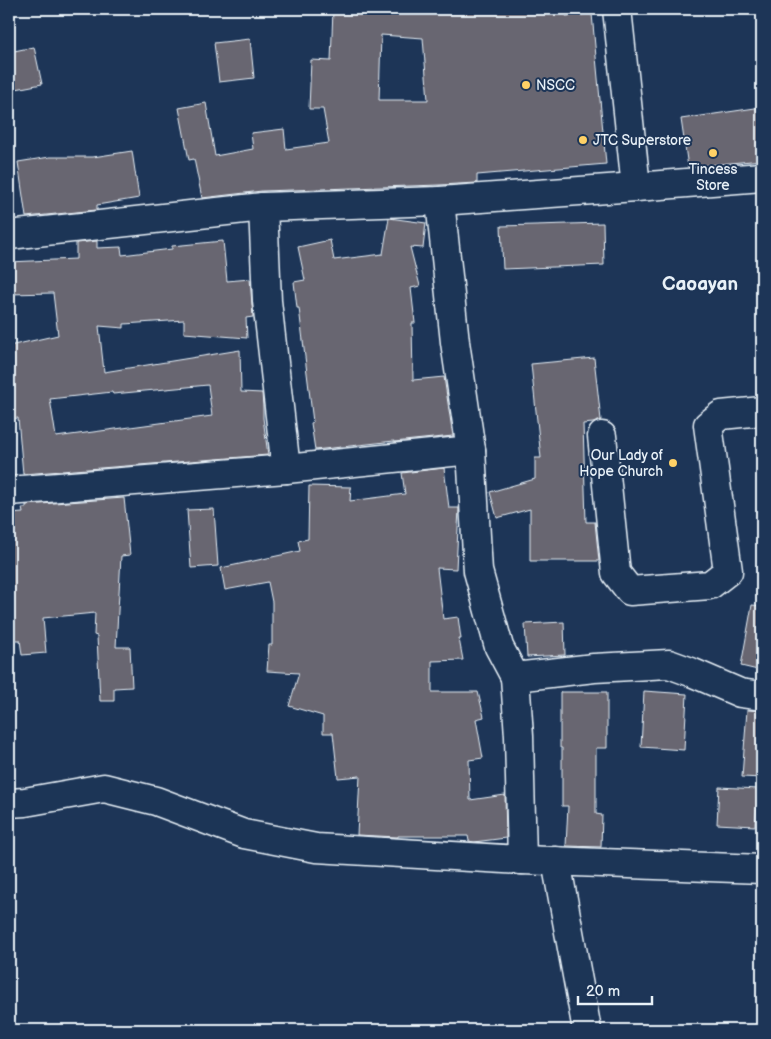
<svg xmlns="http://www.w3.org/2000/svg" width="771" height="1039" font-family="'Balsamiq Sans',sans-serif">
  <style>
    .building { fill: #686671; stroke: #e8f1f8; fill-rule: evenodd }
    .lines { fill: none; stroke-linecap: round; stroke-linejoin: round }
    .minor-casing { stroke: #e8f1f8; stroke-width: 31 }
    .major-casing { stroke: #e8f1f8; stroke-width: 31 }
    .minor { stroke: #1d3557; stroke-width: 28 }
    .major { stroke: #1d3557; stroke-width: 28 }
    .poi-dot { fill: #ffd166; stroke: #1d3557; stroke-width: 2 }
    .labels { text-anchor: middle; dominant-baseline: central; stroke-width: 4; stroke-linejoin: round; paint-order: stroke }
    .poi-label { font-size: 14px; fill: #e8f1f8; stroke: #1d3557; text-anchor: start }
    .district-label { font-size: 19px; font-weight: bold; fill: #e8f1f8; stroke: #1d3557 }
  </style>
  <rect width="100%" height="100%" fill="#1d3557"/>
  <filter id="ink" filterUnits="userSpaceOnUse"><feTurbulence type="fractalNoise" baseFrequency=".02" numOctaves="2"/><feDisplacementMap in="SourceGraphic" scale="10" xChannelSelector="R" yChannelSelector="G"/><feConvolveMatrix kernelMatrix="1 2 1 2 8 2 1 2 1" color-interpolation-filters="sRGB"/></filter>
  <g filter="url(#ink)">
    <g class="building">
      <path d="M333,9H565L566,16L592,14L606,164L477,175V183L439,185L262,191L202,198L194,159L189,160L179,108L206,103L215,156L253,149L251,133L284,129L286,149L329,143L323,109H309L311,60L331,61ZM381,35L423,38L428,100H379Z"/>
      <path d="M250,39L254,78L219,82L214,43Z"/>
      <path d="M34,47L42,84L16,89L9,52Z"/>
      <path d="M762,107V160L688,167L681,119Z"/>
      <path d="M132,151L139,198L97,205V210L26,217L18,162L50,157H93Z"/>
      <path d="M389,218L426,223L423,248L410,247L420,286L411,288L415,323H412L413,380L444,377L453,436L394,442V441L315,450L311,423L313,422L299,308H297L294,282L305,280L298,247L330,240L334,260L383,254Z"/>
      <path d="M603,223L604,265L503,269L501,226Z"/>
      <path d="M97,241V248L121,247L122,255L172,249V246L223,241L227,281L250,279L253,317L246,318L247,338L184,333V320L124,324V328L99,326L104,372L240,350L241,392L262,393L263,407V418L268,455L23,474L18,418L9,419V346L58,335L53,293L9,294V262L76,259V243ZM208,385L212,416L56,437L50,399L112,392L113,394Z"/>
      <path d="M594,358L601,420L593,423L583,424L586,522H595L599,561H530V509L497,518L490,492L535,479V458H541L531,364Z"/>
      <path d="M444,468L449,508H459L456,569L437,568L443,619L458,617L461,639H459L463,660L432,661V692H478L484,717L476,719L483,758L469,760L470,800L505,795L506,838L474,842L469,841L468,836H398V837L357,835L360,776L338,778L333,733H323V716L289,706L299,673L267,671L269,645H272V602L268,582L225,590L221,568L300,551L298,541L308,539L309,486L351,487L350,501L405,494L402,473Z"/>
      <path d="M124,498L130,555L121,556L116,647H130L132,687L114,688V701H100L97,636L94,635L95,613L43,618L46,653L22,655L20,640H9V514L23,513L22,508H26V505Z"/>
      <path d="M214,509L218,566L191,568L187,510Z"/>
      <path d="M752,605L762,606V671L741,666Z"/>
      <path d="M564,622L565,655L527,657L525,624Z"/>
      <path d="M644,691L687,694L684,750L641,747Z"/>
      <path d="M560,692H607V748H596V814L602,815L601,847L566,846L568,806H562V748H560Z"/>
      <path d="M747,710L762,711V778L742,777Z"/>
      <path d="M719,787L758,789L755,826L717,824Z"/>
    </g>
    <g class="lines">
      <defs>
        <g id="minor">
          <path d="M263,207L267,301L286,469"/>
          <path d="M9,235L263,207L440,201L636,187"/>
          <path d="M602,436L616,573L630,591L710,585L728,571L708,425L721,415L762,411"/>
          <path d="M471,450L478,571L499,647L515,677L594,668L669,664L691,672L740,693L762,696"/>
          <path d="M9,491L286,469L471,450L455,342L440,201"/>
          <path d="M515,677L519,736L522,860"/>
          <path d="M9,803L25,802L104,788L156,801L244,834L316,848L522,860L762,869"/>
          <path d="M556,861L587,1030"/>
        </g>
        <path id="major" d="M617,9L636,187L762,177"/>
      </defs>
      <use href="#minor" class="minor-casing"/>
      <use href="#major" class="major-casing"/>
      <use href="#minor" class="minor"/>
      <use href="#major" class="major"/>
    </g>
  </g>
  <g class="poi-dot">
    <circle cx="526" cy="85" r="5"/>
    <circle cx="583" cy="140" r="5"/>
    <circle cx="713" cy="153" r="5"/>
    <circle cx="673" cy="463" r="5"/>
  </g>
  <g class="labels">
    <g class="poi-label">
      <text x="536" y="85">NSCC</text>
      <text x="593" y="140">JTC Superstore</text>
      <text x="713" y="169" text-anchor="middle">Tincess<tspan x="713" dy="16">Store</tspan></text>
      <text x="663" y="455" text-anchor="end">Our Lady of<tspan x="663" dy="16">Hope Church</tspan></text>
    </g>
    <g class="district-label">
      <text x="700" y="284">Caoayan</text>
    </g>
  </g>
  <rect width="771" height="1039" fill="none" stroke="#1d3557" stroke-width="30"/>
  <rect x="15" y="15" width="741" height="1009" fill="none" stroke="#e8f1f8" stroke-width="2" filter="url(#ink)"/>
  <path d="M578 996v8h74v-8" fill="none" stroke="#e8f1f8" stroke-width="2.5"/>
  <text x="586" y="996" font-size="15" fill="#e8f1f8" stroke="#1d3557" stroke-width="4" paint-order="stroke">20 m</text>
</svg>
